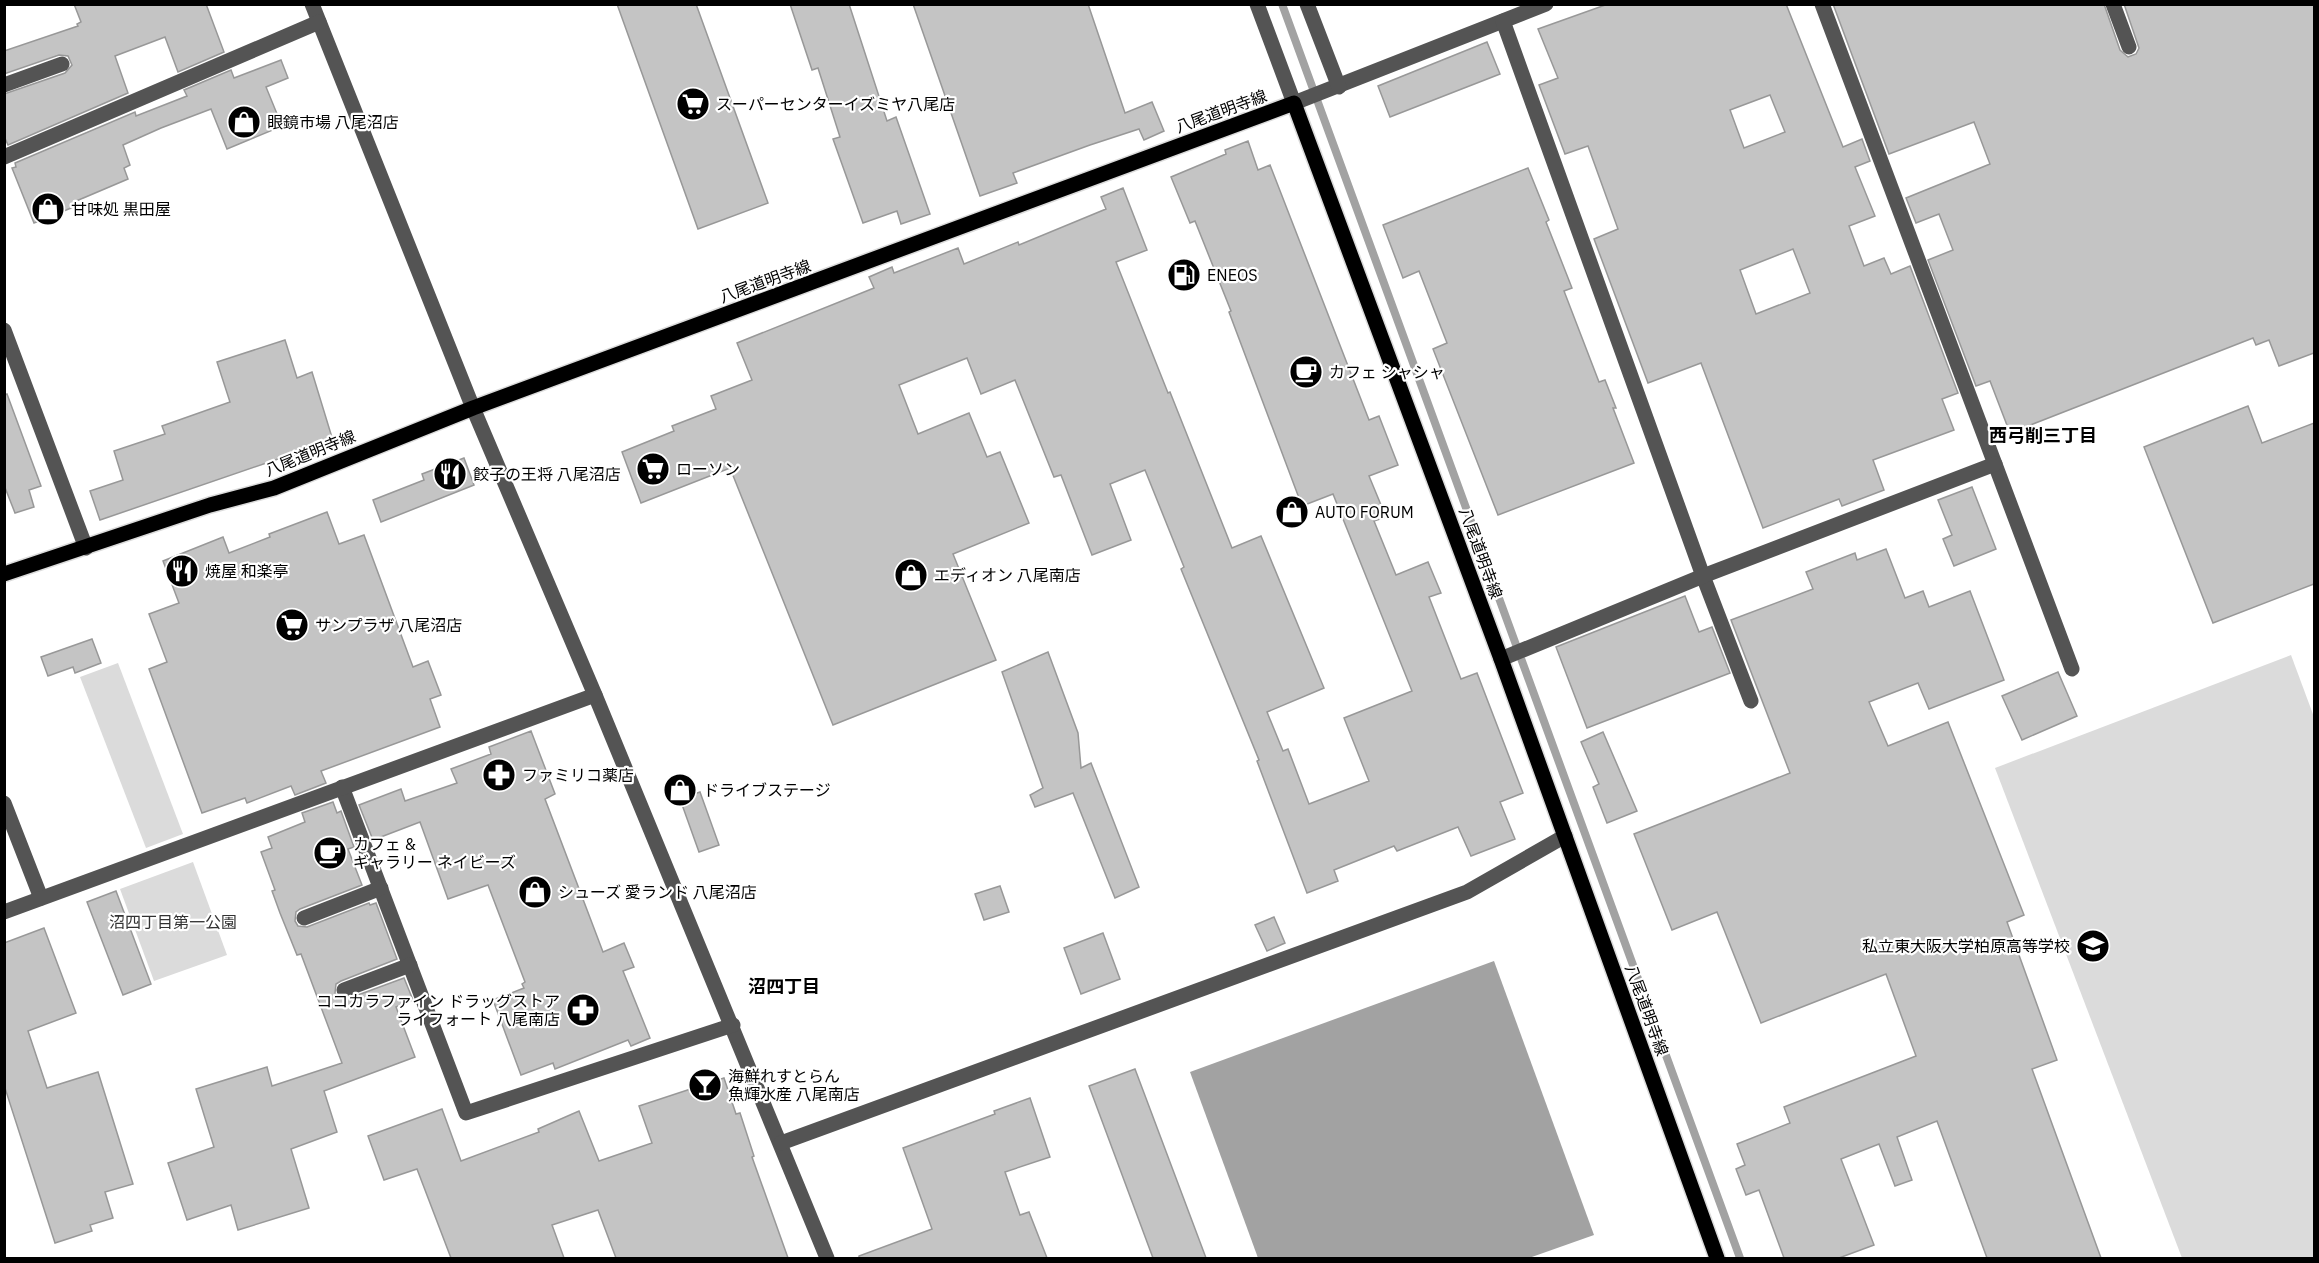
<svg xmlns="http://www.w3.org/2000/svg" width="2319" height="1263" font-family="'IBM Plex Sans','Noto Sans JP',sans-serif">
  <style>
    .green { fill: #dbdbdb }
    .water { fill: #a2a2a2 }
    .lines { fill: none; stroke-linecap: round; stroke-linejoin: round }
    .stream { stroke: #a2a2a2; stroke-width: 8 }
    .building { fill: #c4c4c4; stroke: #989898; stroke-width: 1.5; fill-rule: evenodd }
    .major-casing { stroke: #dbdbdb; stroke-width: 18 }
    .minor { stroke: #545454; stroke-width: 15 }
    .major { stroke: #000; stroke-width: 15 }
    .labels { text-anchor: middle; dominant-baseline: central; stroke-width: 4.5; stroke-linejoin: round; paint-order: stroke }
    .poi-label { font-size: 16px; fill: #000; stroke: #fff; text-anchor: start }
    .street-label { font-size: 16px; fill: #000; stroke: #fff }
    .park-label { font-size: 16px; fill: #323232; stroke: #fff }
    .neighbourhood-label { font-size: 18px; font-weight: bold; fill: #000; stroke: #fff }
  </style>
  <rect width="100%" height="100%" fill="#fff"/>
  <g class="green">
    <path d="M2291,655L2314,717V1258H2182L1995,768Z"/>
    <path d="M118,663L183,834L146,848L80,677Z"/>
    <path d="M193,862L227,955L154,981L120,889Z"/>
  </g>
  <path class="water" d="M1494,961L1594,1235L1529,1258H1258L1190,1072Z"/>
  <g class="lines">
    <path class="stream" d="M1282,4L1740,1258"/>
  </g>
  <g class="building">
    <path d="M74,4H206L224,52L178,72L165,37L115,56L128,93L8,145L4,136V94L65,73L72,65L68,56L59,55L4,74V51L78,26L77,24L81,22Z"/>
    <path d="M617,4H696L768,203L698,229Z"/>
    <path d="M790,4H849L887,121L896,117L930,214L901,224L897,211L863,223L833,139L840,137L818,68L812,70Z"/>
    <path d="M913,4H1088L1125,113L1152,102L1164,131L1144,140L1139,129L1090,145L1013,173L1017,183L980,196Z"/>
    <path d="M1608,4H1786L1843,147L1862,139L1870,161L1855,167L1875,216L1849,226L1864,266L1884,258L1891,274L1910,266L1958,393L1942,399L1954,430L1873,460L1884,490L1842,506L1839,499L1763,528L1701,363L1648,383L1594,239L1618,229L1588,146L1565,154L1539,85L1558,78L1538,29ZM1770,95L1785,132L1744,148L1730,110ZM1793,249L1810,293L1756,314L1740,270Z"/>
    <path d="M1833,4H2104L2120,50L2128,57L2136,54L2139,48L2124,4H2314V353L2279,366L2269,340L2256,345L2253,338L2010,433L1990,381L1976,386L1928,260L1953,250L1939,214L1916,223L1906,198L1990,164L1974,122L1889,154Z"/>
    <path d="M1487,42L1500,74L1390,117L1378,86Z"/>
    <path d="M281,60L288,78L266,87L282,126L227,149L211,109L161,128L123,145L130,165L124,168L128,179L74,202L76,206L34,223L12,168L16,167L15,163L135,112L136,116L187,96L184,90L231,70L234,78Z"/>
    <path d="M1248,141L1258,170L1270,165L1369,420L1379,416L1398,465L1369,476L1386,517L1374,521L1396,575L1428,562L1441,593L1429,597L1461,679L1477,673L1523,793L1500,802L1515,839L1471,856L1458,827L1397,851L1394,846L1334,870L1338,881L1307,893L1257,761L1259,760L1181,569L1184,567L1145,470L1110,484L1131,540L1092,555L1061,475L1054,477L1015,380L981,394L967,358L899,385L918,434L969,413L987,457L1000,452L1029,523L953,554L996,660L833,725L730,468L641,503L622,452L674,431L672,426L716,409L711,396L752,380L737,343L874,288L869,277L892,267L894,273L958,248L964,264L1018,242L1019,245L1106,209L1101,197L1123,188L1147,250L1116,262L1168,393L1170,392L1232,548L1261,536L1324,688L1267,712L1283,751L1288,749L1309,804L1369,781L1344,718L1412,691L1333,494L1302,506L1229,312L1231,311L1195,221L1190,223L1171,177L1226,154L1225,150Z"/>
    <path d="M1528,168L1549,220L1546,222L1572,288L1564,291L1599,382L1605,380L1616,408H1613L1634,463L1498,515L1433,349L1447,343L1419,271L1403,278L1383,225Z"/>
    <path d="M285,340L297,378L312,372L334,444L313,451L312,449L282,460L281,458L100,520L90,491L123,480L114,451L165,434L162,426L230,402L217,362Z"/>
    <path d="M7,394L41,486L29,490L34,507L15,513L4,485V395Z"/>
    <path d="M2248,406L2262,443L2314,423V584L2213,623L2144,447Z"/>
    <path d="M464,458L474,485L381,522L373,500L424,480L422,474Z"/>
    <path d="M1972,487L1996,549L1954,566L1943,539L1952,535L1938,500Z"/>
    <path d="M327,512L339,544L364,535L413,667L428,661L441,695L430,699L440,727L321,771L326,783L295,795L291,786L247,803L245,798L202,813L149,669L167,662L149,614L179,603L163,561L223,537L229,553L270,537L269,534Z"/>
    <path d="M1886,549L1905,598L1923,591L1929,607L1970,591L2004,680L1929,709L1918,683L1869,702L1888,746L1948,722L2024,915L2007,922L2057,1060L2032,1069L2101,1258H1987L1937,1121L1897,1137L1912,1180L1895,1186L1879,1144L1841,1159L1874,1245L1839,1258H1784L1759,1190L1746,1195L1736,1169L1745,1165L1737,1144L1790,1123L1784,1107L1916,1056L1886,974L1761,1023L1717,912L1672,930L1634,834L1790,773L1731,620L1813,589L1806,572L1855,553L1857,560Z"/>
    <path d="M1685,596L1699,632L1712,627L1730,673L1587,728L1556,647Z"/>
    <path d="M92,639L101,663L75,673L73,667L48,676L41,657Z"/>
    <path d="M1048,652L1078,733L1081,768L1091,763L1139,887L1115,898L1073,793L1035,807L1030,795L1043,788L1002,672Z"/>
    <path d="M2058,672L2077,716L2022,740L2002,696Z"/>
    <path d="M531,731L555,794L545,799L603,952L624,943L634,967L623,971L650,1038L631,1046L628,1040L555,1069L553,1063L521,1075L493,1000L524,988L522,984L525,982L488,885L448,899L420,822L373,840L359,805L401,789L405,801L457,783L451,769L491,754L489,747Z"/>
    <path d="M1603,732L1637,811L1607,823L1593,787L1599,784L1581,742Z"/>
    <path d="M700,792L719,845L699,852L680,799Z"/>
    <path d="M333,802L337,813L341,811L354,847L348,849L362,885L300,909L296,912L295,921L298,926L307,927L369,903L370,905L376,903L397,959L341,981L336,984L335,993L338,998L347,999L404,978L413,1000L396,1007L415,1057L324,1091L337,1132L291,1149L309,1208L238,1230L231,1205L187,1220L168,1163L214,1147L196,1089L267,1067L272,1086L342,1063L301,954L297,955L280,913L272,891L275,890L261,852L272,848L268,837L305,822L302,813Z"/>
    <path d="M1000,886L1009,912L984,920L975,894Z"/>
    <path d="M116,891L151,984L123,995L87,902Z"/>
    <path d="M1274,917L1285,943L1267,951L1255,925Z"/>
    <path d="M44,928L76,1013L28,1031L47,1088L98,1072L133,1184L105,1192L113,1218L90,1225L92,1231L55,1243L4,1085V943Z"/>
    <path d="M1103,933L1120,979L1081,994L1064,948Z"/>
    <path d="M1135,1069L1206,1258H1153L1089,1086Z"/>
    <path d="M724,1078L736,1114L740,1113L754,1156L752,1157L788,1258H616L598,1210L552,1225L564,1258H451L417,1169L384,1180L368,1136L442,1109L461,1161L539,1132L538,1129L579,1111L599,1161L652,1143L639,1106Z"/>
    <path d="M1030,1098L1050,1157L1005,1172L1020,1215L1029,1212L1047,1258H859V1256L932,1229L903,1148L995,1114L994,1111Z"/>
  </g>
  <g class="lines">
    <defs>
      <path id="major" d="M4,574L210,505L274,488L473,408L1294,103L1501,659L1717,1258"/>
    </defs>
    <use href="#major" class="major-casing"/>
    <g class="minor">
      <path d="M312,4L473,408L595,695L827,1258"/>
      <path d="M1257,4L1294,103L1546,4"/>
      <path d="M1307,4L1339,87"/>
      <path d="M1822,4L2072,669"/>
      <path d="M2113,4L2129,47"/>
      <path d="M1503,21L1703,576L1751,701"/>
      <path d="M4,85L62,64"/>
      <path d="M4,157L319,22"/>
      <path d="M4,330L86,548"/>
      <path d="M1501,659L1703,576L1995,464"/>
      <path d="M342,787L466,1113L733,1025"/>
      <path d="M4,803L41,898"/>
      <path d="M4,912L595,695"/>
      <path d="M304,918L381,888"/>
      <path d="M344,990L410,965"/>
      <path d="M781,1143L1467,892L1565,836"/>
    </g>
    <use href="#major" class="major"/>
  </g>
  <defs>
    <symbol id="supermarket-disc" viewBox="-11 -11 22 22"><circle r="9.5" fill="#000" stroke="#fff"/><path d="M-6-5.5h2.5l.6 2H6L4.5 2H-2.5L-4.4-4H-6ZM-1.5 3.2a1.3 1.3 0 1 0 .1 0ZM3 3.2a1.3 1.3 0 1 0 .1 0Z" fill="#fff"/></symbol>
    <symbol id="shop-disc" viewBox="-11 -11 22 22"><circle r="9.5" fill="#000" stroke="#fff"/><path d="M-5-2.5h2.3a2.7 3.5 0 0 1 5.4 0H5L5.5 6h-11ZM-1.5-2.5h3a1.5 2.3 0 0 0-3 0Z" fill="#fff"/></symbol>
    <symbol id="fuel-disc" viewBox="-11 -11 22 22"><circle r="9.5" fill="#000" stroke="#fff"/><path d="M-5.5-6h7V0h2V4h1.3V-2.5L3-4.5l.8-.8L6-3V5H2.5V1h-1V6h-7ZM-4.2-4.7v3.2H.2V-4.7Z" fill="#fff"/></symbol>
    <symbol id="cafe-disc" viewBox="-11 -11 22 22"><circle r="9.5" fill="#000" stroke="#fff"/><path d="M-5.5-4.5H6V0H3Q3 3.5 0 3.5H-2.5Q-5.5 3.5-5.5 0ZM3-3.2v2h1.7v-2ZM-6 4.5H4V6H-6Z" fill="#fff"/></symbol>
    <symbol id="restaurant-disc" viewBox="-11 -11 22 22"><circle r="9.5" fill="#000" stroke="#fff"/><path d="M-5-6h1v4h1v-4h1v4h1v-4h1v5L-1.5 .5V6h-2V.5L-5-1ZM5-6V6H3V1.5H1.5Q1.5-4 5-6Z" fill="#fff"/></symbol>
    <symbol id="pharmacy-disc" viewBox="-11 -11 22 22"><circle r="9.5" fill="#000" stroke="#fff"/><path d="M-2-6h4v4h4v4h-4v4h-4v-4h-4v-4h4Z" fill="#fff"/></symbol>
    <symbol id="school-disc" viewBox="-11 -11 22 22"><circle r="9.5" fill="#000" stroke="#fff"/><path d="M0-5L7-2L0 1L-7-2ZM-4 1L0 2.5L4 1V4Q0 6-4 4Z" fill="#fff"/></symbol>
    <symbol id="bar-disc" viewBox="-11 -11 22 22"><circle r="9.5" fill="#000" stroke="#fff"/><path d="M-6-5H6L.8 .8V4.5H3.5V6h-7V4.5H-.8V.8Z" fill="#fff"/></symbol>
  </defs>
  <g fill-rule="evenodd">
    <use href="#supermarket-disc" x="674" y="85" width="38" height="38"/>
    <use href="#shop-disc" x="225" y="103" width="38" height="38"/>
    <use href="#shop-disc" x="29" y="190" width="38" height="38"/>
    <use href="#fuel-disc" x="1165" y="256" width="38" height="38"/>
    <use href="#cafe-disc" x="1287" y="353" width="38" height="38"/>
    <use href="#supermarket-disc" x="634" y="450" width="38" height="38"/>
    <use href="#restaurant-disc" x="431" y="455" width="38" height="38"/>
    <use href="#shop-disc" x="1273" y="493" width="38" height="38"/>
    <use href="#restaurant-disc" x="163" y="552" width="38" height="38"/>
    <use href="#shop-disc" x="892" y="556" width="38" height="38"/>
    <use href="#supermarket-disc" x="273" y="606" width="38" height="38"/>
    <use href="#pharmacy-disc" x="480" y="756" width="38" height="38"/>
    <use href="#shop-disc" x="661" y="771" width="38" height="38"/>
    <use href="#cafe-disc" x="311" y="834" width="38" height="38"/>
    <use href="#shop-disc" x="516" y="873" width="38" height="38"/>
    <use href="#school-disc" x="2074" y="927" width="38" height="38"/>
    <use href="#pharmacy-disc" x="564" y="991" width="38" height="38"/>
    <use href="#bar-disc" x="686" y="1066" width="38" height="38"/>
  </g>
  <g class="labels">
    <g class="poi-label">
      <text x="716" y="104">スーパーセンターイズミヤ八尾店</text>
      <text x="267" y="122">眼鏡市場 八尾沼店</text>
      <text x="71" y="209">甘味処 黒田屋</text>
      <text x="1207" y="275">ENEOS</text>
      <text x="1329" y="372">カフェ シャシャ</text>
      <text x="676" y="469">ローソン</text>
      <text x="473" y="474">餃子の王将 八尾沼店</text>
      <text x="1315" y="512">AUTO FORUM</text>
      <text x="205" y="571">焼屋 和楽亭</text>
      <text x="934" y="575">エディオン 八尾南店</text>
      <text x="315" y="625">サンプラザ 八尾沼店</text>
      <text x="522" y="775">ファミリコ薬店</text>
      <text x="703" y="790">ドライブステージ</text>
      <text x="353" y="844">カフェ &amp;<tspan x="353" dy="18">ギャラリー ネイビーズ</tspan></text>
      <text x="558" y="892">シューズ 愛ランド 八尾沼店</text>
      <text x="2070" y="946" text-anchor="end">私立東大阪大学柏原高等学校</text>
      <text x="560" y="1001" text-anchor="end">ココカラファイン ドラッグストア<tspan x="560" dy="18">ライフォート 八尾南店</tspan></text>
      <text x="728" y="1076">海鮮れすとらん<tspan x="728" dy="18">魚輝水産 八尾南店</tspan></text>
    </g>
    <g class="street-label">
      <text transform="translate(1221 111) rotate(-20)">八尾道明寺線</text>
      <text transform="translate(765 281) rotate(-20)">八尾道明寺線</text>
      <text transform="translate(310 453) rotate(-22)">八尾道明寺線</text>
      <text transform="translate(1481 553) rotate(70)">八尾道明寺線</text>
      <text transform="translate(1647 1010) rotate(70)">八尾道明寺線</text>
    </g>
    <g class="park-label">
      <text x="173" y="922">沼四丁目第一公園</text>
    </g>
    <g class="neighbourhood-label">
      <text x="2043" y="435">西弓削三丁目</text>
      <text x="784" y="986">沼四丁目</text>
    </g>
  </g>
  <rect width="2319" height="1263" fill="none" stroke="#000000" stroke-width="12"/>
</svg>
